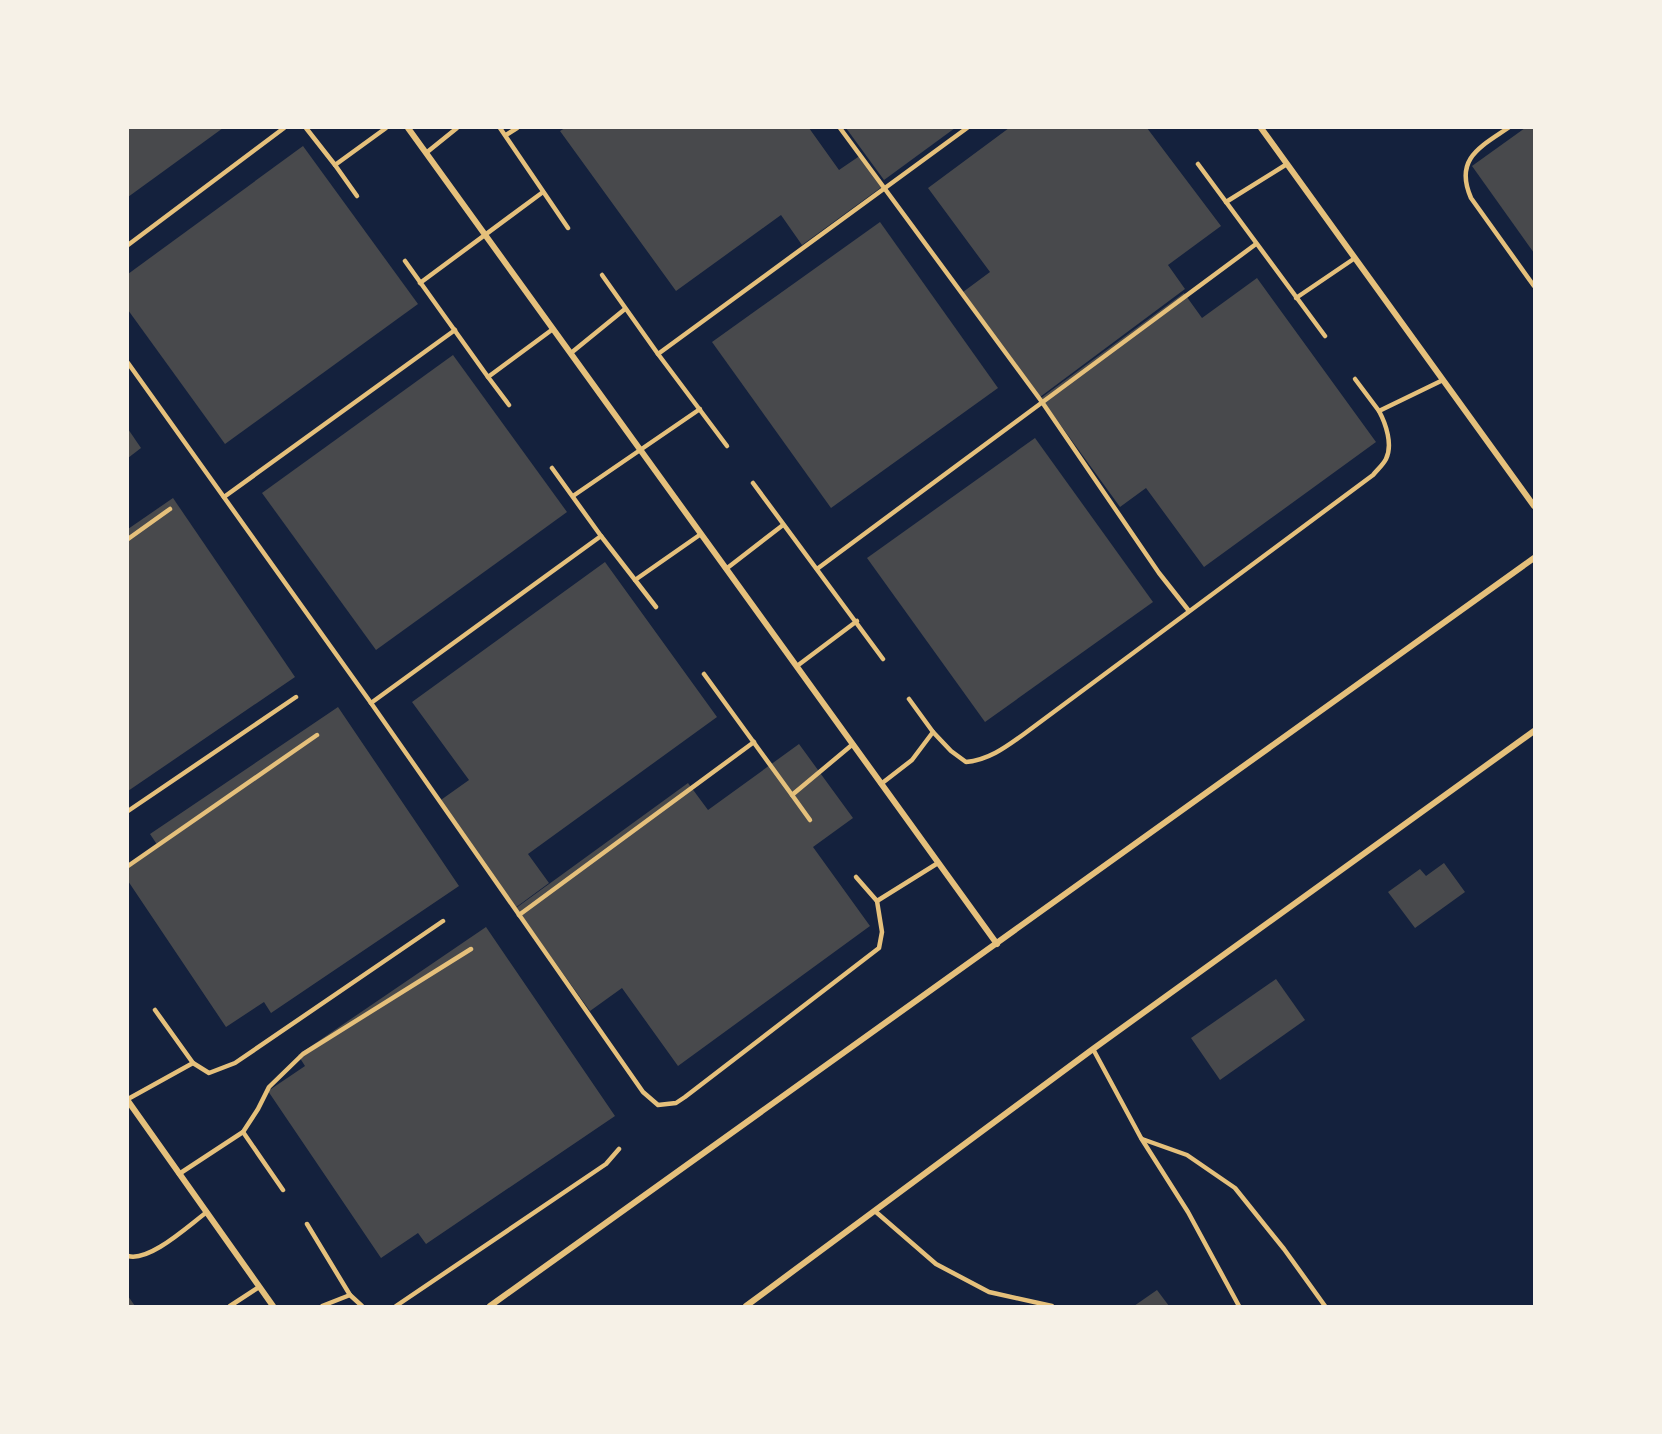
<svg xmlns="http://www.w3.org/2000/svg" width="1662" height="1434" font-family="'Exo 2',sans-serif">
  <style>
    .building { fill: #48494c }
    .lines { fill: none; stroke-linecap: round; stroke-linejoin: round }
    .service { stroke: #e5c07b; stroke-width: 4.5 }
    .minor { stroke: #e5c07b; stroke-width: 6 }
  </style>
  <rect width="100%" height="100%" fill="#14213d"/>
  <g class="building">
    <path d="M128,128H223L128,197Z"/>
    <path d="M565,128H809L839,170L861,155L883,186L802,245L781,215L676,291L560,131Z"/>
    <path d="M846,128H955L884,180Z"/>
    <path d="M1009,128H1147L1221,226L1168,265L1185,289L1040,397L963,292L990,272L928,188Z"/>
    <path d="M1525,128H1534V253L1472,166Z"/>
    <path d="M303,146L418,304L225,444L128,310V274Z"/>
    <path d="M880,222L998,388L831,508L712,342Z"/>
    <path d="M1257,278L1376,442L1204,567L1146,488L1120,507L1041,398L1184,293L1202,318Z"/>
    <path d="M453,355L567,512L376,650L262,493Z"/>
    <path d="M128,429L141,448L128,458Z"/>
    <path d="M1035,438L1153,602L985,722L867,558Z"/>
    <path d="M173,498L295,677L128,791V529Z"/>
    <path d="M605,562L717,717L528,854L549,883L515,908L438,802L469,780L412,702Z"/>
    <path d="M338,707L459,886L271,1013L264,1002L226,1027L128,881V868L158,846L150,834Z"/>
    <path d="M799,744L853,818L813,847L870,926L678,1066L622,988L590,1011L516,908L688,783L708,810Z"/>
    <path d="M1444,863L1465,892L1415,928L1388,892L1420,869L1426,876Z"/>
    <path d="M486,927L615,1116L426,1244L418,1233L381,1258L268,1091L305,1066L298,1055Z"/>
    <path d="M1276,979L1305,1020L1220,1080L1191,1038Z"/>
    <path d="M1157,1290L1169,1306H1134Z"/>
    <path d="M128,1296L135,1306H128Z"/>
  </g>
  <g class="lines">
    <g class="service">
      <path d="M306,128L335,165L386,128"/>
      <path d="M500,128L568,228"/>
      <path d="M840,128L1042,402L1159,573L1189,611"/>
      <path d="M1508,128C1480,147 1454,159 1471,198L1534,286"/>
      <path d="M506,135L517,128"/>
      <path d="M426,153L457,128"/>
      <path d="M1198,164L1325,336"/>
      <path d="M335,165L357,196"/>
      <path d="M1226,202L1287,164"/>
      <path d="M128,245L284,128"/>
      <path d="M405,261L488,377L553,329"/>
      <path d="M602,275L658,354L727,446"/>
      <path d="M420,283L543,192"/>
      <path d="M1296,298L1355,258"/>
      <path d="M571,353L625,309"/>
      <path d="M658,354L967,128"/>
      <path d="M128,363L371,703L643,1092L658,1105L676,1103L685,1097L879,948L882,932L877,901"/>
      <path d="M488,377L509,405"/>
      <path d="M1355,379L1379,411L1443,380"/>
      <path d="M552,468L601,536"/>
      <path d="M753,483L883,659"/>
      <path d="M573,496L700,409"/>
      <path d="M224,497L455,330"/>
      <path d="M128,539L170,509"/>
      <path d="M726,569L783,525"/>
      <path d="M817,569L1256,244"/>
      <path d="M635,580L701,534"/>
      <path d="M797,666L857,621"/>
      <path d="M704,674L792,795L853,744"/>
      <path d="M371,703L601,536L656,607"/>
      <path d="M933,732L951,751L966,762C989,760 1006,747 1024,734L1373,475C1377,470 1383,465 1386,459C1393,445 1386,424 1379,411"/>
      <path d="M881,784L912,760L933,732L909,699"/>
      <path d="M792,795L810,820"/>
      <path d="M128,811L296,697"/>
      <path d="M128,866L317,735"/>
      <path d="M856,877L877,901L938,863"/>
      <path d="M519,915L754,742"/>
      <path d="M1093,1049L1141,1138L1188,1212L1239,1306"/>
      <path d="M193,1063L209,1073L235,1063L443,921"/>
      <path d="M128,1099L193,1063L155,1010"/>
      <path d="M243,1132L283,1190"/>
      <path d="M1142,1139L1187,1155L1235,1188L1284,1249L1325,1306"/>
      <path d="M179,1174L243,1132L258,1109L269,1087L303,1054L471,949"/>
      <path d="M876,1212L936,1264L989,1292L1052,1306"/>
      <path d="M307,1224L350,1295"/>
      <path d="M128,1256C150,1262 189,1225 207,1212"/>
      <path d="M230,1306L259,1287"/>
      <path d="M322,1306L350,1295L362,1306"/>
      <path d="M396,1306L606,1164L619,1149"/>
    </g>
    <g class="minor">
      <path d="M408,128L997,944"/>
      <path d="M1261,128L1534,506"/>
      <path d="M128,1101L273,1306"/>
      <path d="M490,1306L1534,558"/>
      <path d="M746,1306L1093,1049L1534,731"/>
    </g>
  </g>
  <rect width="1662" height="1434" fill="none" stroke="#f6f1e7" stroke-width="258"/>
</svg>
